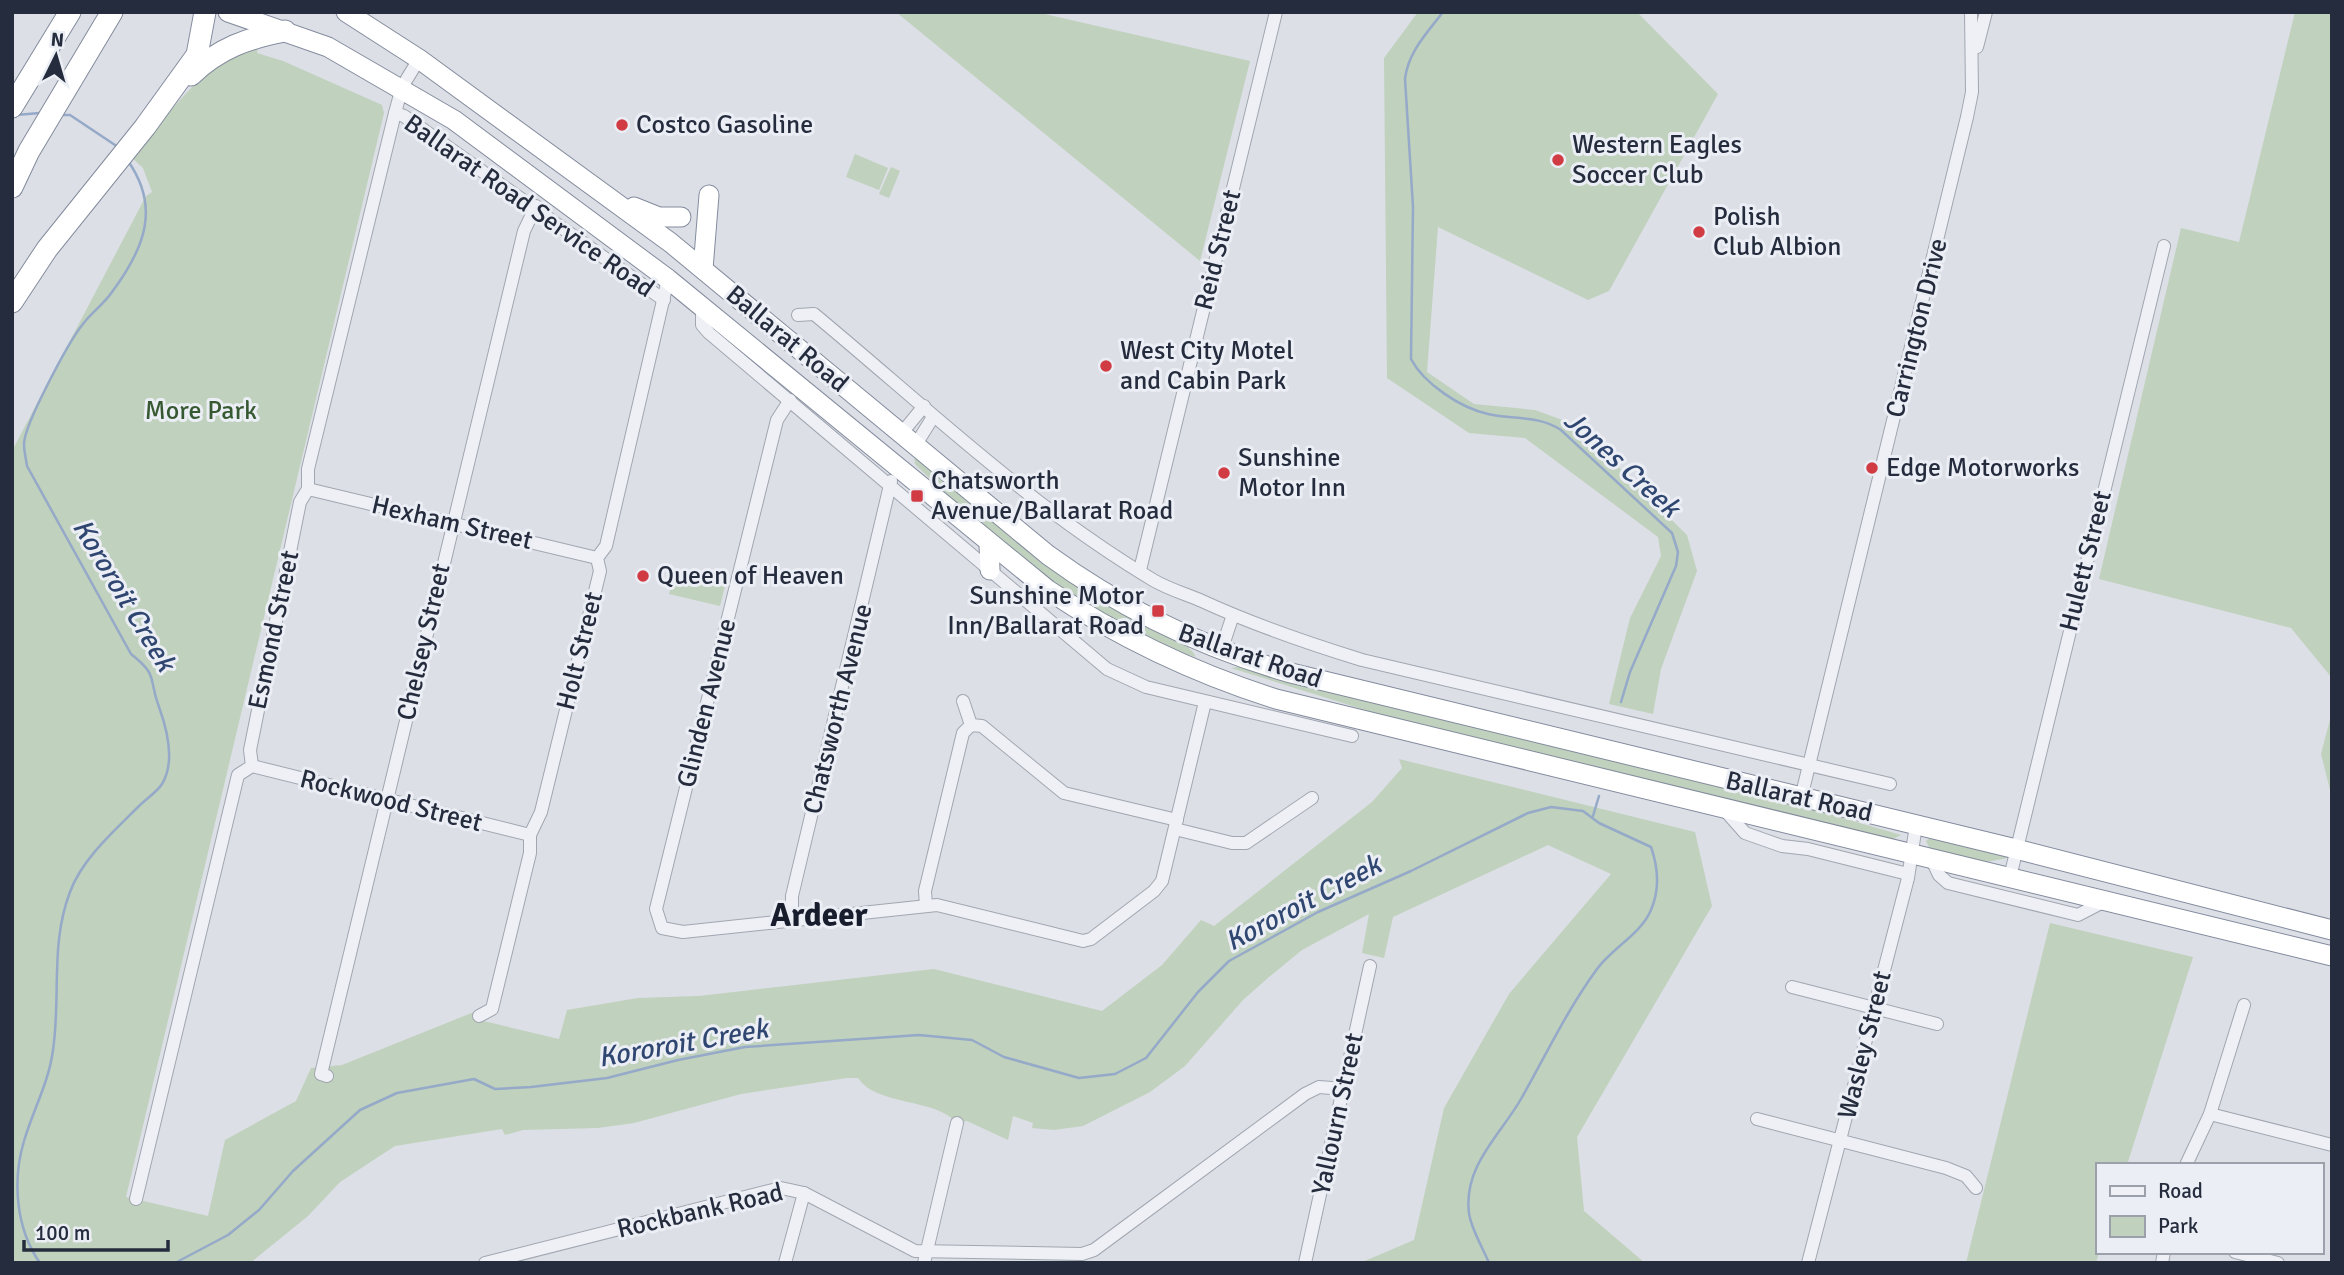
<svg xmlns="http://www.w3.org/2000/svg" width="2344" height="1275" font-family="Signika,sans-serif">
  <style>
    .green { fill: #c0d1bd }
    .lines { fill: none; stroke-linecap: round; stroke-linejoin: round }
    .stream { stroke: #95a9c8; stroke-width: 2.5 }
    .minor-casing { stroke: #a1a6b0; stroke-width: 14 }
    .trunk-casing { stroke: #838b9d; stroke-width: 21 }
    .motorway-casing { stroke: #838b9d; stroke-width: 23 }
    .minor { stroke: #eef0f5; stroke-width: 12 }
    .trunk { stroke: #fff; stroke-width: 19 }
    .motorway { stroke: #fff; stroke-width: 21 }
    .poi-dot { fill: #d13b44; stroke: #ebeef4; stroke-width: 2.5 }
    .labels { text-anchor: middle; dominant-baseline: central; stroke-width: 6; stroke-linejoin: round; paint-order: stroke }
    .poi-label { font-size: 26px; fill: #252c3d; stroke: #ebeef4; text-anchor: start }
    .street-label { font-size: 26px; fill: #252c3d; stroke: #ebeef4 }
    .park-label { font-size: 26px; fill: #365932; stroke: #ebeef4 }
    .water-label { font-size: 28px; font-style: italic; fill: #2f4671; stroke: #ebeef4 }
    .district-label { font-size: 33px; font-weight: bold; fill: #181d2d; stroke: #ebeef4 }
  </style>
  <rect width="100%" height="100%" fill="#dcdfe6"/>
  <g class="green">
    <path d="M896,12H1036L1250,61L1200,261Z"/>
    <path d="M1418,12H1637L1718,94L1609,291L1588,300L1438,227L1427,372L1474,404L1535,410L1576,425L1687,535L1697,571L1661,669L1653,714L1609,704L1630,618L1661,556L1658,537L1525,438L1469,433L1387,378L1384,58Z"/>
    <path d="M2295,12H2332V678L2291,628L2099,579L2181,228L2239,242Z"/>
    <path d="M258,45L257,53L283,61L382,105L384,113L126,1197L208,1216L225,1140L296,1101L311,1068L342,1065L474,1012L479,1020L559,1039L567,1010L638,998L699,996L934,969L1102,1011L1162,965L1201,920L1214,926L1372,802L1402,768L1399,759L1695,832L1712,906L1577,1137L1584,1211L1645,1263H1360L1414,1240L1444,1108L1509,994L1611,874L1548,845L1393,917L1384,958L1362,953L1369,914L1302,950L1269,977L1243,1000L1185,1066L1150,1092L1083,1126L1054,1130L1032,1128L1033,1123L1013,1116L1008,1140L967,1121L957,1123C936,1098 876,1106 858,1078H847L741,1094L634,1123L598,1128L523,1130L505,1135L502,1129L395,1146L340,1182L308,1216L250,1263H12V451L146,196L152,192L143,168L129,155L205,73L237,49Z"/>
    <path d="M855,154L888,168L879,190L846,177Z"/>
    <path d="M891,167L900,171L889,198L879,194Z"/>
    <path d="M914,455L1100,601C1120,613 1190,639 1196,657C1101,634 984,533 915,464Z"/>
    <path d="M674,574L725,586L720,606L669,594Z"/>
    <path d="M1238,667L1771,797L1901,835L1893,839L1879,836L1381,715L1231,668Z"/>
    <path d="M2332,712V798L2321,754Z"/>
    <path d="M1931,837L2008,856V858L1986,862L1930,849L1926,841Z"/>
    <path d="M2050,923L2193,957L2127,1165H2097L2099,1252L2096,1263H1966Z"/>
  </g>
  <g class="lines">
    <g class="stream">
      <path d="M1443,12C1427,33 1408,52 1405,79L1413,207L1411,359C1424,384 1461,408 1488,414C1514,420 1538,415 1561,430L1672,533L1678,552L1676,566L1630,672L1621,702"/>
      <path d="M16,115L40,113"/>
      <path d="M61,115H70L118,147"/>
      <path d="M1593,816L1599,796"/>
      <path d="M40,1263C16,1229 12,1181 24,1141C33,1110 49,1082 53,1050C61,997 50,944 70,892C82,859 114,831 139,806C146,799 157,792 162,784C176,761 167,729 159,707C148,678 159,676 131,654L27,466C26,459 24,451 24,444C24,425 69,341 83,324C91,313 104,304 112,292C144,249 161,208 128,161"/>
      <path d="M175,1263L228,1235L259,1210L293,1171L360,1110L397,1093L474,1079L495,1089L531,1087L607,1078L678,1060L745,1047L919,1035L972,1040L1004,1057L1079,1078L1115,1074L1146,1058L1198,992L1229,961L1318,912L1411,871L1528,813L1551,807L1583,811L1599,823L1651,847C1658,867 1660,889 1651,910C1641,934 1612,948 1597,969C1567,1010 1546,1055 1521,1099C1501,1134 1463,1166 1469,1213C1471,1229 1483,1248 1489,1263"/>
    </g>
    <defs>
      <g id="minor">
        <path d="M1977,47L1986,12"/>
        <path d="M395,113L404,116L664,300"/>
        <path d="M702,306V325L709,333L1107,669L1146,687L1352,736"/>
        <path d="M798,315L814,314C925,406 1029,506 1153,580C1168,589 1186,594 1202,601C1254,625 1307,643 1362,660L1890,784"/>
        <path d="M790,400L777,420L656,909L662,928L683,932L937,905L1083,941L1091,939L1154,891L1162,881L1205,702"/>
        <path d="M901,434L924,406"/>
        <path d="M915,446L933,417"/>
        <path d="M308,489L597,558"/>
        <path d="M1140,570L1276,12"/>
        <path d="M1221,651L1233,615"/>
        <path d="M963,701L971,725"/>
        <path d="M252,766L530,835"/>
        <path d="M1801,798L1967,117L1972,92L1971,12"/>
        <path d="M1722,807L1745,833L1782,846L1808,849L1908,874"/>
        <path d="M1175,829L1232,843H1246L1312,798"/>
        <path d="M1931,858L1939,875L1948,883L2078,915L2105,901"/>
        <path d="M2010,877L2164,246"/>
        <path d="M926,906L925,891L963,733L971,725L982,726L1064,793L1177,820"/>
        <path d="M792,920V896L891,481"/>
        <path d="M1792,987L1937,1024"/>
        <path d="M479,1016L492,1009L530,853V835L541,812L600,571L597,558L606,546L668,279"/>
        <path d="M327,1076L321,1074L524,231L536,206"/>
        <path d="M2210,1114L2332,1145"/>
        <path d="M1757,1119L1946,1168L1966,1176L1976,1188"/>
        <path d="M2186,1165L2210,1114L2244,1005"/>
        <path d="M136,1199L238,775L252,766L250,750L300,502L308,489V469L395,113L402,87L419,59"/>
        <path d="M2235,1252L2278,1263"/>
        <path d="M485,1263L781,1188L804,1193L915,1251L1082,1254L1094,1250L1305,1094L1319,1087L1344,1089"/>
        <path d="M785,1263L804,1193"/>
        <path d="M924,1263L957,1123"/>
        <path d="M1305,1263L1370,966"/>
        <path d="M1808,1263L1908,878L1916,825"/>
        <path d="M2162,1263L2164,1252"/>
      </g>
      <g id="trunk">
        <path d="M228,12L328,47L454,120L668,279L1048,590C1120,638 1194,673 1276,699L2332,956"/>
        <path d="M346,12L419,59L671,243L1048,555C1122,609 1199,646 1287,672L2016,849L2332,930"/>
        <path d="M634,207L659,217H681"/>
        <path d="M703,269L709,195"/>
        <path d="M989,544L990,570"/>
      </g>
      <g id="motorway">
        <path d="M191,75C219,48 248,38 285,31"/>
        <path d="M12,107L70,12"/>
        <path d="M12,187L29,151L112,12"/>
        <path d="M12,302L47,249L145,127L197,55L205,12"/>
      </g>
    </defs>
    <use href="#minor" class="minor-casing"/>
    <use href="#trunk" class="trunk-casing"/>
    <use href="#motorway" class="motorway-casing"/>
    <use href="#minor" class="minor"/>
    <use href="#trunk" class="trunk"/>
    <use href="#motorway" class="motorway"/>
  </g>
  <g class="poi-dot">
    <circle cx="622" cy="125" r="7"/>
    <circle cx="1558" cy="160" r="7"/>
    <circle cx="1699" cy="232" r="7"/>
    <circle cx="1106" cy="366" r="7"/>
    <circle cx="1872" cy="468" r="7"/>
    <circle cx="1224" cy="473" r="7"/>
    <rect x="910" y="489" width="14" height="14" rx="3.5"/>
    <circle cx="643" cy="576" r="7"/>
    <rect x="1151" y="604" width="14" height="14" rx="3.5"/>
  </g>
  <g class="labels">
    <g class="poi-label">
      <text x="636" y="125">Costco Gasoline</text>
      <text x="1572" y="145">Western Eagles<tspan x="1572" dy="30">Soccer Club</tspan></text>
      <text x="1713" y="217">Polish<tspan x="1713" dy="30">Club Albion</tspan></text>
      <text x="1120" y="351">West City Motel<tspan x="1120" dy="30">and Cabin Park</tspan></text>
      <text x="1238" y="458">Sunshine<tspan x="1238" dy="30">Motor Inn</tspan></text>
      <text x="1886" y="468">Edge Motorworks</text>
      <text x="931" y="481">Chatsworth<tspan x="931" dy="30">Avenue/Ballarat Road</tspan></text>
      <text x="657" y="576">Queen of Heaven</text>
      <text x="1144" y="596" text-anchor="end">Sunshine Motor<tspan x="1144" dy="30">Inn/Ballarat Road</tspan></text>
    </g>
    <g class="street-label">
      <text transform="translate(529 206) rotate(35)">Ballarat Road Service Road</text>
      <text transform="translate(1218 250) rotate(-76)">Reid Street</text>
      <text transform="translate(1917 328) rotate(-76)">Carrington Drive</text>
      <text transform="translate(787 339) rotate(40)">Ballarat Road</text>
      <text transform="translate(452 523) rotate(13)">Hexham Street</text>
      <text transform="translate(2086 561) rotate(-76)">Hulett Street</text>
      <text transform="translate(274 630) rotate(-78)">Esmond Street</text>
      <text transform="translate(424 642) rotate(-77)">Chelsey Street</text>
      <text transform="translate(580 651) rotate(-76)">Holt Street</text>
      <text transform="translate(1250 656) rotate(19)">Ballarat Road</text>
      <text transform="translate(707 703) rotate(-76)">Glinden Avenue</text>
      <text transform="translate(838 709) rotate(-76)">Chatsworth Avenue</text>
      <text transform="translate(1799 797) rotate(13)">Ballarat Road</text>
      <text transform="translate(391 801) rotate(14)">Rockwood Street</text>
      <text transform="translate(1865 1045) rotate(-76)">Wasley Street</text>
      <text transform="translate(1338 1114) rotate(-78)">Yallourn Street</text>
      <text transform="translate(700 1211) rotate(-13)">Rockbank Road</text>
    </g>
    <g class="park-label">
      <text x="201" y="411">More Park</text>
    </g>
    <g class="water-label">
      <text transform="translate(1622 464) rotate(42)">Jones Creek</text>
      <text transform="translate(124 595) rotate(59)">Kororoit Creek</text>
      <text transform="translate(1303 903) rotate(-28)">Kororoit Creek</text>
      <text transform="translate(683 1043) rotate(-10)">Kororoit Creek</text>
    </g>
    <g class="district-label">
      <text x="819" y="915">Ardeer</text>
    </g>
  </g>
  <rect width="2344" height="1275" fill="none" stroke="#252c3d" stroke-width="28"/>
  <rect x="2096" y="1163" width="228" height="91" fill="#ebeef4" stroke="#9ca0ab" stroke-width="2"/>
  <rect x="2110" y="1186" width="35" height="10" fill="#eef0f5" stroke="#9ca0ab" stroke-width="2"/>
  <text x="2158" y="1198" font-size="21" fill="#252c3d">Road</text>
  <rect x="2110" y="1216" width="35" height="21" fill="#c0d1bd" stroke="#9ca0ab" stroke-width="2"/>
  <text x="2158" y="1233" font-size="21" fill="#252c3d">Park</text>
  <g transform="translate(56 56) rotate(5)" stroke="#ebeef4" stroke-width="5" paint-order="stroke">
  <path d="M0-5L12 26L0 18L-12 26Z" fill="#252c3d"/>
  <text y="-10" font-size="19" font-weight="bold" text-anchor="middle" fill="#252c3d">N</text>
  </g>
  <path d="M24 1240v10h144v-10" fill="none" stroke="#252c3d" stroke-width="3.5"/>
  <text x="35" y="1240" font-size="21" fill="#252c3d" stroke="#ebeef4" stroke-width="5" paint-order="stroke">100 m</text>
</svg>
